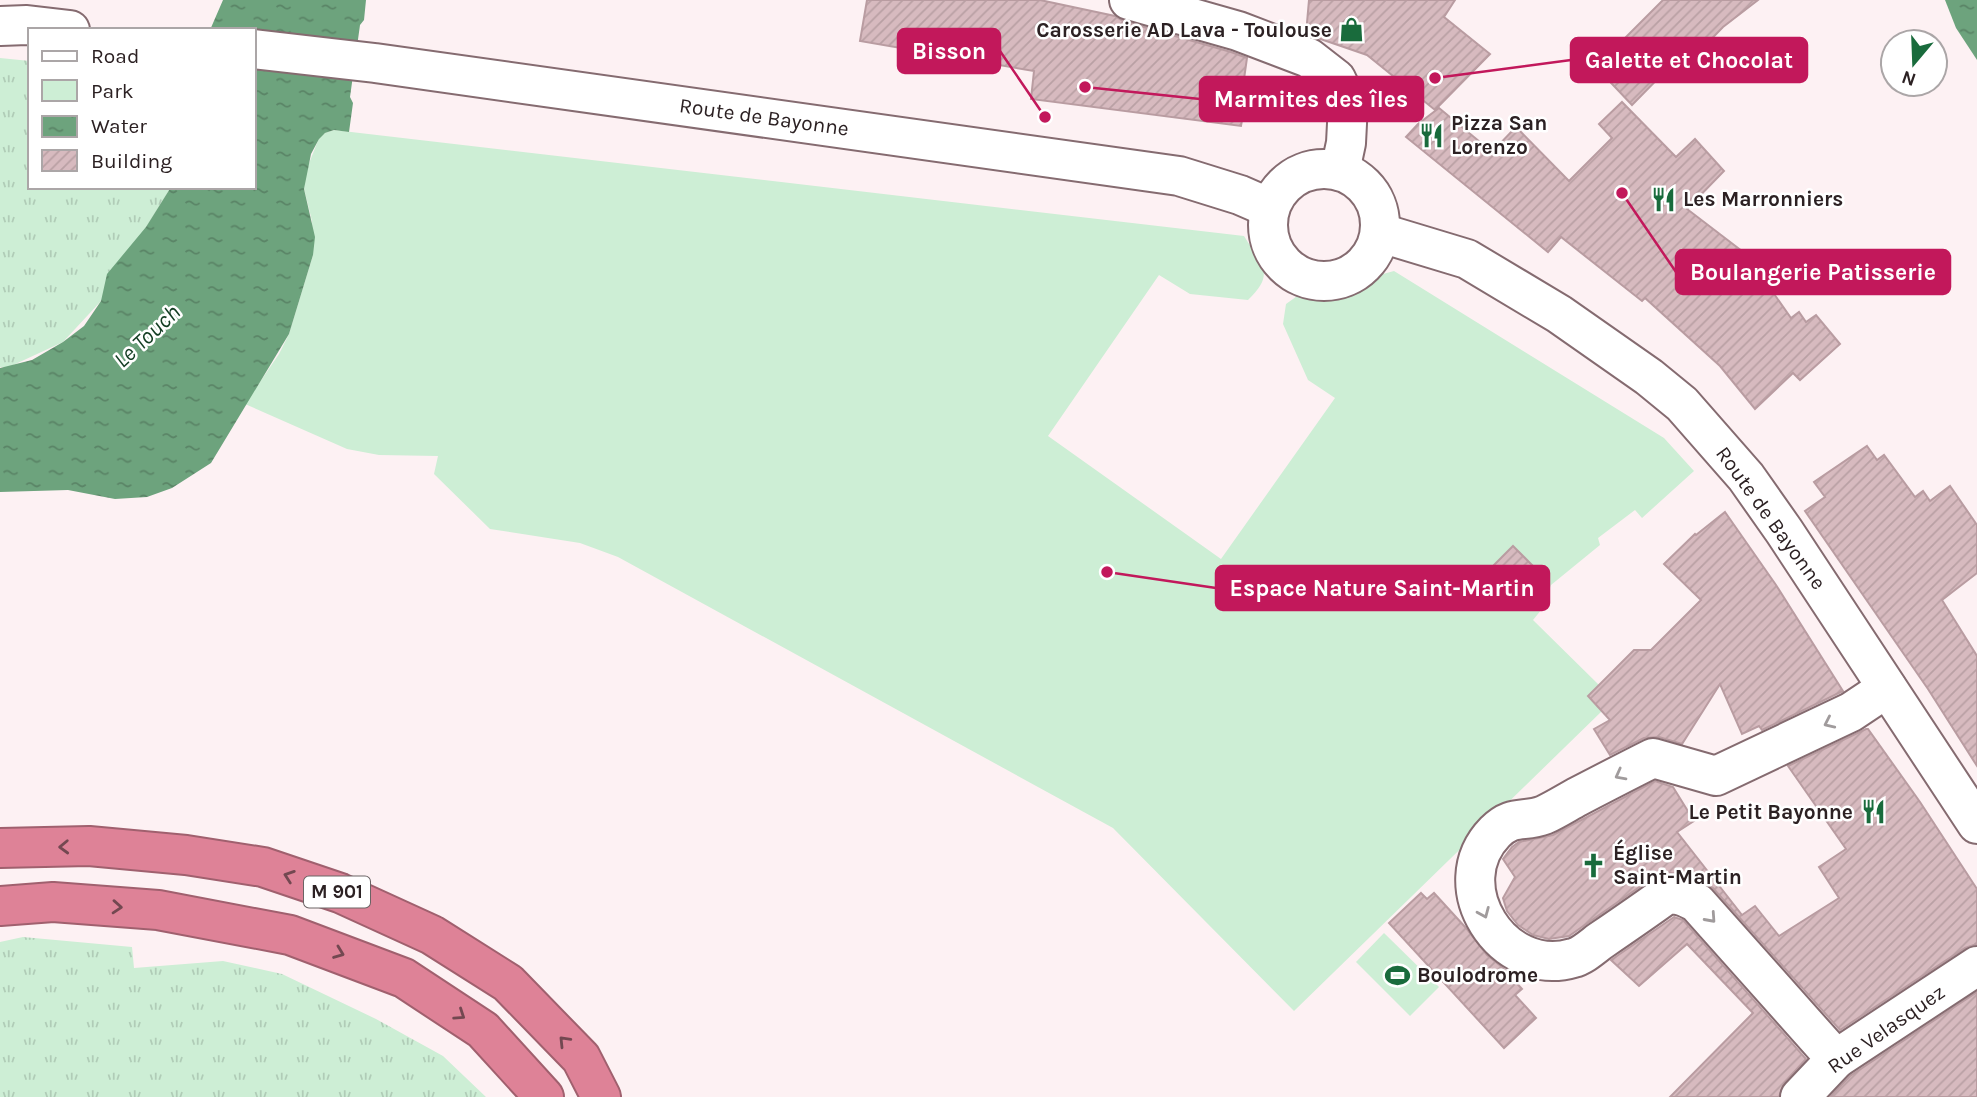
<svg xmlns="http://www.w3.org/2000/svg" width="1977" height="1097" font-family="Karla,sans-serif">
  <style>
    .grass { fill: url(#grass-tufts) }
    .green { fill: #cdeed5 }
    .water { fill: url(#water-ripples) }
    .building { fill: url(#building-hatch); stroke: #b99ca1; stroke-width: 2 }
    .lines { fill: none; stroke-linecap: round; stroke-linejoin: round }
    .minor-casing { stroke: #856b70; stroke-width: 42 }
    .highway-casing { stroke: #a0606e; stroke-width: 42 }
    .minor { stroke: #fff; stroke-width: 38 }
    .highway { stroke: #de8297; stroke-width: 38 }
    .oneway { stroke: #a09b9c }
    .oneway2 { stroke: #734851 }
    .labels { text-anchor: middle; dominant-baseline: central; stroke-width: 5; stroke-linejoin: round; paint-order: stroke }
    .shield { fill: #fff; stroke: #6b6465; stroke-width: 2 }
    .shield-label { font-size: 19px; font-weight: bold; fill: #2c2123 }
    .poi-label { font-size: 21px; font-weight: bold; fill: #2c2123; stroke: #fff; text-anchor: start }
    .street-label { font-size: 21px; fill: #2c2123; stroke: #fff }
    .water-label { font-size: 23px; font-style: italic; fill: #123d22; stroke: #fff }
    .leader { fill: none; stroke: #c2185b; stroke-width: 2.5 }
    .callout-dot { fill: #c2185b; stroke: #fff; stroke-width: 2.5 }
    .callout { fill: #c2185b; stroke: #c2185b; stroke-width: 2.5 }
    .callout-label { font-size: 23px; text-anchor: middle; font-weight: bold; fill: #fff }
  </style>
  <defs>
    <pattern id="grass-tufts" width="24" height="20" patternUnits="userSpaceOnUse" patternTransform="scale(1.75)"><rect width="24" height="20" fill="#cdeed5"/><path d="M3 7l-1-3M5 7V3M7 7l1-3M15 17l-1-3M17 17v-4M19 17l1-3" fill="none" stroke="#b0ccb7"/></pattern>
    <pattern id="water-ripples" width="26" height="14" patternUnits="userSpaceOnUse" patternTransform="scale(1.75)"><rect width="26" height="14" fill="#6da37d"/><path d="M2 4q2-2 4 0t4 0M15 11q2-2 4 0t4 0" fill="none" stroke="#5a8466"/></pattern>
    <pattern id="building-hatch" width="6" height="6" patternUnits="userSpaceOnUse" patternTransform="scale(1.75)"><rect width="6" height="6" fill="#d7babf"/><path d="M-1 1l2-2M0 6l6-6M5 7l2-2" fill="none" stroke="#b9a0a4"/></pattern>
  </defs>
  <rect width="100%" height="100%" fill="#fdf1f3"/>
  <g class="grass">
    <path d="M0,58L30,61V187H171L101,301L63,342L9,367H0Z"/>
    <path d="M23,937L132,947L134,968L223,961L282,974L376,1019L443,1056L486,1097H0V942Z"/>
  </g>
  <g class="green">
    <path d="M334,130L1244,236C1262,265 1276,273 1248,300L1190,294L1159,275L1048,436L1221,559L1335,398L1308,380L1283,324L1286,304L1300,294L1342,293L1372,277L1394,271L1664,438L1694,471L1642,518L1635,510L1598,538L1600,545L1551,585L1542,609L1533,620L1599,685L1602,711L1294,1011L1113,828L618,557L580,543L490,529L434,474L438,456L379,455L347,449L245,404L279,354L289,334L313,255L312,221L304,189L306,171L319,138L325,133Z"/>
    <path d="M1384,933L1439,987L1410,1016L1356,962Z"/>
  </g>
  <g class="water">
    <path d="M223,0H366L364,20L360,25L350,97L353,103L349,132L334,130L325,133L319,139L311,154L304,189L315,237L313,255L289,334L211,463L172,488L147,497L115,499L68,490L0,492V368L32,360L63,342L84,326L101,301L107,274L146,227L171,187H254V30H210Z"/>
    <path d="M1945,0H1977V60L1956,28Z"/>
  </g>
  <g class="building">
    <path d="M867,0H1040L1115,16L1123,21L1231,52L1247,58L1243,86L1248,87L1241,126L1031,99L1034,71L860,41Z"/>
    <path d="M1309,0H1455L1444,17L1490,54L1435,110L1367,55L1306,34Z"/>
    <path d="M1663,0H1758L1723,27L1690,61L1683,53L1632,105L1596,67Z"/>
    <path d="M1622,102L1676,157L1695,139L1724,171L1687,209L1755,261L1753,264L1791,318L1799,312L1806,322L1816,315L1840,344L1800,380L1793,373L1755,409L1720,366L1645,298L1642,301L1561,237L1548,252L1406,137L1418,124L1439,108L1492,152L1516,127L1569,181L1612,138L1599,124Z"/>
    <path d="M1867,446L1877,460L1884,455L1915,497L1923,491L1930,501L1950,486L1977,525V573L1942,600L1977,656V766L1928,689L1805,511L1825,497L1814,482Z"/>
    <path d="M1725,512L1776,585L1843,691L1762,730L1759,726L1742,734L1720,684L1682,744L1659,737L1644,738L1610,755L1594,729L1610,720L1588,696L1634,650H1651L1701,600L1664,564L1695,534L1696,535Z"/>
    <path d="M1513,546L1538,571L1509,600L1484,575Z"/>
    <path d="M1866,729H1868L1920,802L1977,889V944L1965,948L1840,1030L1713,888L1689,875L1670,873L1654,877L1569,936L1549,939L1533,935L1518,925L1507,911L1503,898L1515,877L1503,859L1512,847L1519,842L1553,835L1655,781L1673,787L1694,821L1677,832L1742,915L1755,906L1779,936L1839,898L1819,867L1846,849L1788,766Z"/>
    <path d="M1421,893L1427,899L1434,893L1466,928L1487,955L1502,967L1522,989L1515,995L1536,1018L1504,1048L1389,923Z"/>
    <path d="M1674,917L1683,920L1806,1059L1784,1083L1779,1097H1670L1753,1013L1687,944L1639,986L1611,960Z"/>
    <path d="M1977,992V1097H1830L1850,1076Z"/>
  </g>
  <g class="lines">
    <defs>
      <g id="minor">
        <path d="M1129,0L1238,31L1309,58L1336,79L1348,104L1346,143L1340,171"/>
        <path d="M0,26L27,25L70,30"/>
        <path d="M254,49L375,63L1179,176L1240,195L1270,208"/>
        <circle cx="1324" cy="225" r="56"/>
        <path d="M1381,233L1467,259L1559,314L1649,377L1682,404L1746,477L1784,531L1977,824"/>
        <path d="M1836,1059L1697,903C1686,897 1678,893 1666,895C1644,911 1622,926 1600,941C1592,947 1582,956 1573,958C1502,979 1443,885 1495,832C1513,814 1523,823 1544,815C1555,810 1566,803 1577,797C1602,784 1627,771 1653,758L1716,776L1851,712L1887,688"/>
        <path d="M1800,1097L1836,1059L1977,966"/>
      </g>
      <g id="highway">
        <path d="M0,848L89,846L186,855L263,867L340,893L432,935L508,983L581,1058L601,1097"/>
        <path d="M0,906L53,902L158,910L290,935L404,978L483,1030L544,1097"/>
      </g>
    </defs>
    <use href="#minor" class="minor-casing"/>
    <use href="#highway" class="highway-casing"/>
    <use href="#minor" class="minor"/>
    <use href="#highway" class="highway"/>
  </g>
  <defs><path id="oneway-chevron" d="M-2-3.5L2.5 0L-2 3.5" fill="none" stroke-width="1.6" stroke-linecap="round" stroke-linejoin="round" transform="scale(1.75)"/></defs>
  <g class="oneway">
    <use href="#oneway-chevron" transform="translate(1829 723) rotate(155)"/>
    <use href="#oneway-chevron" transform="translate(1620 775) rotate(152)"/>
    <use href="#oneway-chevron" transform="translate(1484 913) rotate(67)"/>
    <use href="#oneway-chevron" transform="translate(1711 918) rotate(48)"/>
  </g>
  <g class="oneway2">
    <use href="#oneway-chevron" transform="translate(64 847) rotate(178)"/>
    <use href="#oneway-chevron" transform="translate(289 876) rotate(-161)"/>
    <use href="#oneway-chevron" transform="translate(117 907) rotate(4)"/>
    <use href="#oneway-chevron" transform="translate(339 953) rotate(21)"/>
    <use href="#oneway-chevron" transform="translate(460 1015) rotate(34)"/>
    <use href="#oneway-chevron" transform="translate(564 1041) rotate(-134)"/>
  </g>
  <defs>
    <symbol id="shop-bare" viewBox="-9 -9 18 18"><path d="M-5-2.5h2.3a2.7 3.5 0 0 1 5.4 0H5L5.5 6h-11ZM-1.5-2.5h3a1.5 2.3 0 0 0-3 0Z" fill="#196b3c" stroke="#fff" stroke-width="2.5" paint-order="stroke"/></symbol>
    <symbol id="restaurant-bare" viewBox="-9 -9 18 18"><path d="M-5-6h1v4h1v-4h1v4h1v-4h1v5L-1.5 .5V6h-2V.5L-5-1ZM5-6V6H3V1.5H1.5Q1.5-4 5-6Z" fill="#196b3c" stroke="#fff" stroke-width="2.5" paint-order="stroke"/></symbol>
    <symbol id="church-bare" viewBox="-9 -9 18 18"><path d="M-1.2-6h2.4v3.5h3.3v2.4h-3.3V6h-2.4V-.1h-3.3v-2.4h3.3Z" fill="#196b3c" stroke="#fff" stroke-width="2.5" paint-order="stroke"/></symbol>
    <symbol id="stadium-bare" viewBox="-9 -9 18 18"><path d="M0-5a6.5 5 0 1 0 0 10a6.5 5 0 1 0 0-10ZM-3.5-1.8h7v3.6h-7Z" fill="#196b3c" stroke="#fff" stroke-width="2.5" paint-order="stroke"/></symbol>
  </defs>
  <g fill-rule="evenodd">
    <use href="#shop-bare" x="1334" y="12" width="35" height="35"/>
    <use href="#restaurant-bare" x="1414" y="118" width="35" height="35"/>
    <use href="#restaurant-bare" x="1646" y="182" width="35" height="35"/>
    <use href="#restaurant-bare" x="1856" y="794" width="35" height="35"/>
    <use href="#church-bare" x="1576" y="848" width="35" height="35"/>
    <use href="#stadium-bare" x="1380" y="958" width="35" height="35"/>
  </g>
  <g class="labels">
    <rect class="shield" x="304" y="876.5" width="66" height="31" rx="5"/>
    <g class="shield-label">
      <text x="337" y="892">M 901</text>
    </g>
    <g class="poi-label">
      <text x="1332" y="30" text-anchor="end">Carosserie AD Lava - Toulouse</text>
      <text x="1451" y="123">Pizza San<tspan x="1451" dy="24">Lorenzo</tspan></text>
      <text x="1683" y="199">Les Marronniers</text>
      <text x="1853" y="812" text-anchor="end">Le Petit Bayonne</text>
      <text x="1613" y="853">Église<tspan x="1613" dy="24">Saint-Martin</tspan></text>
      <text x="1417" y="975">Boulodrome</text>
    </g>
    <g class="street-label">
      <text transform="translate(764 117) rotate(8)">Route de Bayonne</text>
      <text transform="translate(1771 518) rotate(54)">Route de Bayonne</text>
      <text transform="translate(1886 1029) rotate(-35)">Rue Velasquez</text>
    </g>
    <g class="water-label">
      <text transform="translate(147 336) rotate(-43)">Le Touch</text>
    </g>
  </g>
  <path class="leader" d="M1045 117L1000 51M1435 78L1571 60M1085 87L1200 99M1622 193L1676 272M1107 572L1216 588"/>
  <g class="callout-dot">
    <circle cx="1045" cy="117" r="7"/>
    <circle cx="1435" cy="78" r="7"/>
    <circle cx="1085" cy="87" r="7"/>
    <circle cx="1622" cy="193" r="7"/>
    <circle cx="1107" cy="572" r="7"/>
  </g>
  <g class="callout">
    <rect x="898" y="29" width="102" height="44" rx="7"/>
    <rect x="1571" y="38" width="236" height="44" rx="7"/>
    <rect x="1200" y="77" width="223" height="44" rx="7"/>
    <rect x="1676" y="250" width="274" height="44" rx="7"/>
    <rect x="1216" y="566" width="333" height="44" rx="7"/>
  </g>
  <g class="callout-label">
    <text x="949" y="59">Bisson</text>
    <text x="1689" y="68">Galette et Chocolat</text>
    <text x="1311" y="107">Marmites des îles</text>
    <text x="1813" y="280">Boulangerie Patisserie</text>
    <text x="1382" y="596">Espace Nature Saint-Martin</text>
  </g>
  <rect x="28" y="28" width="228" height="161" fill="#ffffff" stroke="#aba6a7" stroke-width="2"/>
  <rect x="42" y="51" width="35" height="10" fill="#ffffff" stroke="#aba6a7" stroke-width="2"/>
  <text x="91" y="63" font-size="21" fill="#2c2123">Road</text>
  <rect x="42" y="80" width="35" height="21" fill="#cdeed5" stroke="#aba6a7" stroke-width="2"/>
  <text x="91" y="98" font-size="21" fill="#2c2123">Park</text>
  <rect x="42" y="116" width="35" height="21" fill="url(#water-ripples)" stroke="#aba6a7" stroke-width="2"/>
  <text x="91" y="133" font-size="21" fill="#2c2123">Water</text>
  <rect x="42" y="150" width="35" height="21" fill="url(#building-hatch)" stroke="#aba6a7" stroke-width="2"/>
  <text x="91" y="168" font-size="21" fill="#2c2123">Building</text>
  <g transform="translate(1914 63) rotate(199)"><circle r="33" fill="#ffffff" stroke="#aba6a7" stroke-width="2"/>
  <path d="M0-5L12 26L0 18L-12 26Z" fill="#196b3c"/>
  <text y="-10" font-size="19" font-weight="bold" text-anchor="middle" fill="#2c2123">N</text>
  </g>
</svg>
